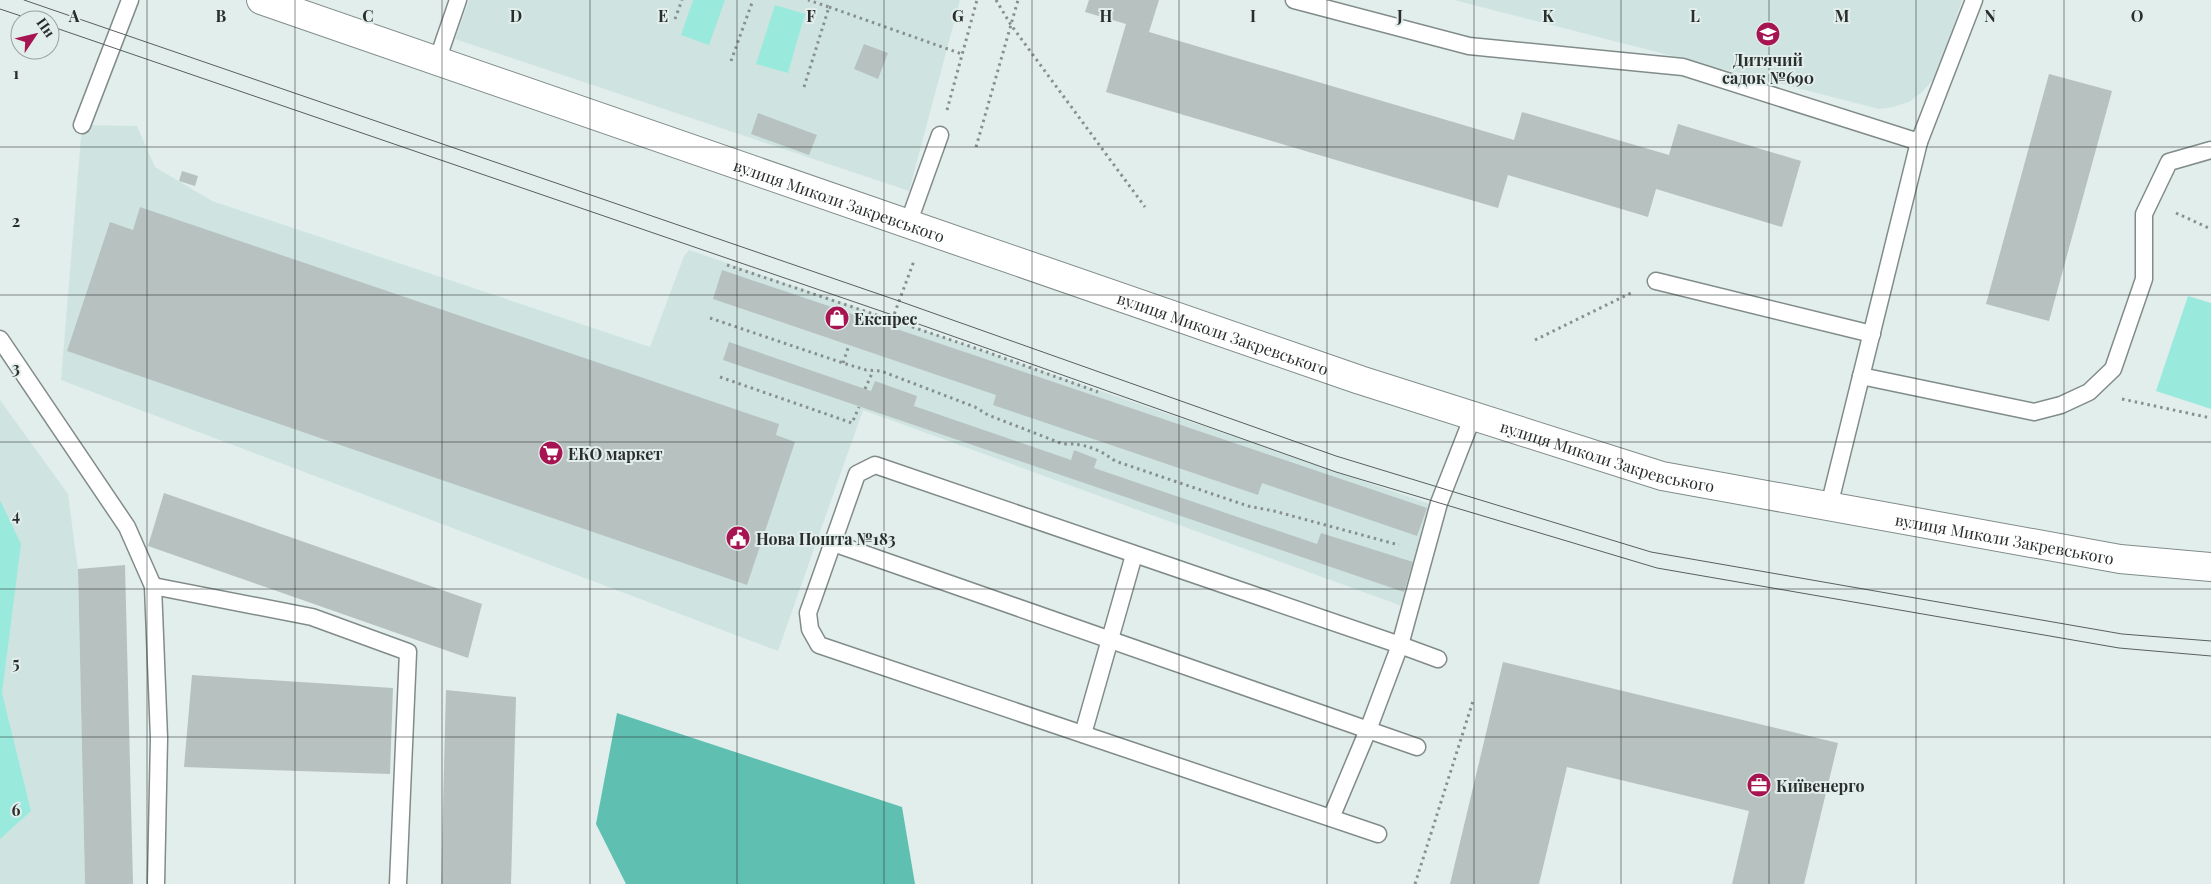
<svg xmlns="http://www.w3.org/2000/svg" width="2211" height="884" font-family="'Playfair Display',serif">
  <style>
    .built { fill: #cfe4e0 }
    .green { fill: #99eadd }
    .water { fill: #5fc0b2 }
    .building { fill: #b7c2c0 }
    .lines { fill: none; stroke-linecap: round; stroke-linejoin: round }
    .lane-casing { stroke: #818c8a; stroke-width: 19 }
    .secondary-casing { stroke: #818c8a; stroke-width: 30 }
    .path { stroke: #88908e; stroke-width: 3; stroke-dasharray: 2.5 4; stroke-linecap: butt }
    .lane { stroke: #fff; stroke-width: 16 }
    .secondary { stroke: #fff; stroke-width: 28 }
    .tram { stroke: #595f5d; stroke-width: 1 }
    .grid { fill: none; stroke: #292d2c; stroke-width: 1; stroke-opacity: 0.55 }
    .labels { text-anchor: middle; dominant-baseline: central; stroke-width: 4; stroke-linejoin: round; paint-order: stroke }
    .poi-label { font-size: 16px; font-weight: bold; fill: #292d2c; stroke: #e2eeeb; text-anchor: start }
    .street-label { font-size: 16px; fill: #292d2c; stroke: #e2eeeb }
    .grid-label { font-size: 16px; text-anchor: middle; font-weight: bold; fill: #292d2c; stroke: #e2eeeb; stroke-width: 4; stroke-linejoin: round; paint-order: stroke }
  </style>
  <rect width="100%" height="100%" fill="#e2eeeb"/>
  <g class="built">
    <path d="M469,0H960L909,191L455,39Z"/>
    <path d="M1454,0H1962L1941,67L1934,79L1922,92L1909,102L1893,107L1879,109Z"/>
    <path d="M82,125L137,126L155,167L212,201L650,347L684,256L689,250L1433,505L1402,606L863,410L778,651L61,380Z"/>
    <path d="M0,400L68,494L78,570L85,884H0Z"/>
  </g>
  <g class="green">
    <path d="M693,0H725L709,45L681,35Z"/>
    <path d="M775,5L805,14L788,73L756,64Z"/>
    <path d="M2188,296L2211,303V409L2156,391Z"/>
    <path d="M0,500L21,544L2,693L31,811L0,839Z"/>
  </g>
  <path class="water" d="M617,713L902,807L915,884H626L596,824Z"/>
  <g class="building">
    <path d="M1089,0H1159L1149,32L1514,140L1522,112L1669,155L1678,124L1801,161L1782,227L1656,189L1648,217L1508,175L1498,208L1106,92L1126,24L1085,12Z"/>
    <path d="M864,44L888,53L878,79L854,69Z"/>
    <path d="M2049,74L2112,91L2049,321L1986,304Z"/>
    <path d="M758,113L817,135L809,155L751,134Z"/>
    <path d="M182,171L198,176L195,186L179,181Z"/>
    <path d="M140,207L779,424L776,435L795,442L747,585L67,351L110,222L133,230Z"/>
    <path d="M722,270L1427,508L1417,536L1262,483L1258,495L993,405L996,395L713,299Z"/>
    <path d="M729,342L871,391L875,381L917,396L914,406L1071,460L1074,450L1097,459L1094,468L1317,544L1321,533L1413,562L1404,592L723,360Z"/>
    <path d="M164,493L482,604L468,658L148,546Z"/>
    <path d="M125,565L133,884H85L78,569Z"/>
    <path d="M1503,662L1838,743L1804,884H1732L1749,811L1567,767L1539,884H1450Z"/>
    <path d="M192,675L393,688L390,774L184,767Z"/>
    <path d="M446,690L516,697L511,884H441Z"/>
  </g>
  <g class="lines">
    <defs>
      <g id="lane">
        <path d="M1294,0L1469,46L1683,67L1919,142"/>
        <path d="M437,61L458,0"/>
        <path d="M82,125L130,0"/>
        <path d="M908,224L940,135"/>
        <path d="M1656,281L1872,334"/>
        <path d="M0,339L127,527L153,586L159,738L156,884"/>
        <path d="M1861,376L2034,412L2061,405L2089,392L2113,369L2144,279V214L2169,162L2211,150"/>
        <path d="M1829,506L1919,142L1974,0"/>
        <path d="M833,543L1417,747"/>
        <path d="M153,586L312,617L408,652L398,884"/>
        <path d="M1083,734L1134,555"/>
        <path d="M1331,818L1368,730L1400,645L1438,659"/>
        <path d="M1378,834L819,645L810,629L808,613L857,474L875,465L1400,645L1439,503L1473,416"/>
      </g>
      <g id="secondary">
        <path id="s1" d="M261,0L1360,380L1662,476L2120,559L2211,567"/>
      </g>
    </defs>
    <use href="#lane" class="lane-casing"/>
    <use href="#secondary" class="secondary-casing"/>
    <g class="path">
      <path d="M996,0L1011,25L1145,207"/>
      <path d="M829,7L962,54"/>
      <path d="M675,19L682,0"/>
      <path d="M731,61L753,0"/>
      <path d="M804,87L829,7L808,0"/>
      <path d="M947,110L977,0"/>
      <path d="M976,147L1018,0"/>
      <path d="M2176,213L2211,229"/>
      <path d="M727,265L984,351L1098,392"/>
      <path d="M710,318L843,363L866,370L881,371L975,407L988,415L1063,444C1084,443 1099,449 1115,461L1248,506L1274,511L1399,545"/>
      <path d="M892,320L914,261"/>
      <path d="M1535,340L1633,292"/>
      <path d="M843,363L849,345"/>
      <path d="M720,377L852,423L859,407"/>
      <path d="M865,389L873,371"/>
      <path d="M2122,399L2211,418"/>
      <path d="M1415,884L1473,701"/>
    </g>
    <use href="#lane" class="lane"/>
    <use href="#secondary" class="secondary"/>
    <g class="tram">
      <path d="M24,0L899,301L1336,456L1651,552L2122,634L2211,641"/>
      <path d="M0,9L33,20"/>
      <path d="M50,26L910,321L1336,472L1657,568L2119,648L2211,656"/>
    </g>
  </g>
  <path class="grid" d="M147,0V884M295,0V884M442,0V884M590,0V884M737,0V884M884,0V884M1032,0V884M1179,0V884M1327,0V884M1474,0V884M1621,0V884M1769,0V884M1916,0V884M2064,0V884M0,147H2211M0,295H2211M0,442H2211M0,589H2211M0,737H2211"/>
  <defs>
    <symbol id="school-disc" viewBox="-11 -11 22 22"><circle r="9.5" fill="#a61451" stroke="#e2eeeb"/><path d="M0-5L7-2L0 1L-7-2ZM-4 1L0 2.5L4 1V4Q0 6-4 4Z" fill="#fff"/></symbol>
    <symbol id="shop-disc" viewBox="-11 -11 22 22"><circle r="9.5" fill="#a61451" stroke="#e2eeeb"/><path d="M-5-2.5h2.3a2.7 3.5 0 0 1 5.4 0H5L5.5 6h-11ZM-1.5-2.5h3a1.5 2.3 0 0 0-3 0Z" fill="#fff"/></symbol>
    <symbol id="supermarket-disc" viewBox="-11 -11 22 22"><circle r="9.5" fill="#a61451" stroke="#e2eeeb"/><path d="M-6-5.5h2.5l.6 2H6L4.5 2H-2.5L-4.4-4H-6ZM-1.5 3.2a1.3 1.3 0 1 0 .1 0ZM3 3.2a1.3 1.3 0 1 0 .1 0Z" fill="#fff"/></symbol>
    <symbol id="civic-disc" viewBox="-11 -11 22 22"><circle r="9.5" fill="#a61451" stroke="#e2eeeb"/><path d="M-.6-6.5H3V-4.5H.6V-3L4-1V1h2V6H-6V1h2V-1L-.6-3ZM-1.2 2.5V6h2.4V2.5Z" fill="#fff"/></symbol>
    <symbol id="office-disc" viewBox="-11 -11 22 22"><circle r="9.5" fill="#a61451" stroke="#e2eeeb"/><path d="M-6-3h4V-5.5h4V-3h4V5H-6ZM-1-4.5V-3h2v-1.5ZM-6 0V1H6V0Z" fill="#fff"/></symbol>
  </defs>
  <g fill-rule="evenodd">
    <use href="#school-disc" x="1754" y="20" width="28" height="28"/>
    <use href="#shop-disc" x="823" y="304" width="28" height="28"/>
    <use href="#supermarket-disc" x="537" y="439" width="28" height="28"/>
    <use href="#civic-disc" x="724" y="524" width="28" height="28"/>
    <use href="#office-disc" x="1745" y="771" width="28" height="28"/>
  </g>
  <g class="labels">
    <g class="poi-label">
      <text x="1768" y="59" text-anchor="middle">Дитячий<tspan x="1768" dy="18">садок №690</tspan></text>
      <text x="854" y="318">Експрес</text>
      <text x="568" y="453">ЕКО маркет</text>
      <text x="756" y="538">Нова Пошта №183</text>
      <text x="1776" y="785">Київенерго</text>
    </g>
    <g class="street-label">
      <text stroke="none"><textPath href="#s1" startOffset="612">вулиця Миколи Закревського</textPath></text>
      <text stroke="none"><textPath href="#s1" startOffset="1018">вулиця Миколи Закревського</textPath></text>
      <text stroke="none"><textPath href="#s1" startOffset="1422">вулиця Миколи Закревського</textPath></text>
      <text stroke="none"><textPath href="#s1" startOffset="1828">вулиця Миколи Закревського</textPath></text>
    </g>
  </g>
  <g class="grid-label">
    <text x="74" y="22">A</text>
    <text x="221" y="22">B</text>
    <text x="368" y="22">C</text>
    <text x="516" y="22">D</text>
    <text x="663" y="22">E</text>
    <text x="811" y="22">F</text>
    <text x="958" y="22">G</text>
    <text x="1106" y="22">H</text>
    <text x="1253" y="22">I</text>
    <text x="1400" y="22">J</text>
    <text x="1548" y="22">K</text>
    <text x="1695" y="22">L</text>
    <text x="1842" y="22">M</text>
    <text x="1990" y="22">N</text>
    <text x="2137" y="22">O</text>
    <text x="16" y="79">1</text>
    <text x="16" y="227">2</text>
    <text x="16" y="374">3</text>
    <text x="16" y="521">4</text>
    <text x="16" y="669">5</text>
    <text x="16" y="816">6</text>
  </g>
  <g transform="translate(35 35) rotate(55)"><circle r="24" fill="#e2eeeb" stroke="#98a19f"/>
  <path d="M0-4L9 19L0 12L-9 19Z" fill="#a61451"/>
  <text y="-8" font-size="14" font-weight="bold" text-anchor="middle" fill="#292d2c">Пн</text>
  </g>
</svg>
